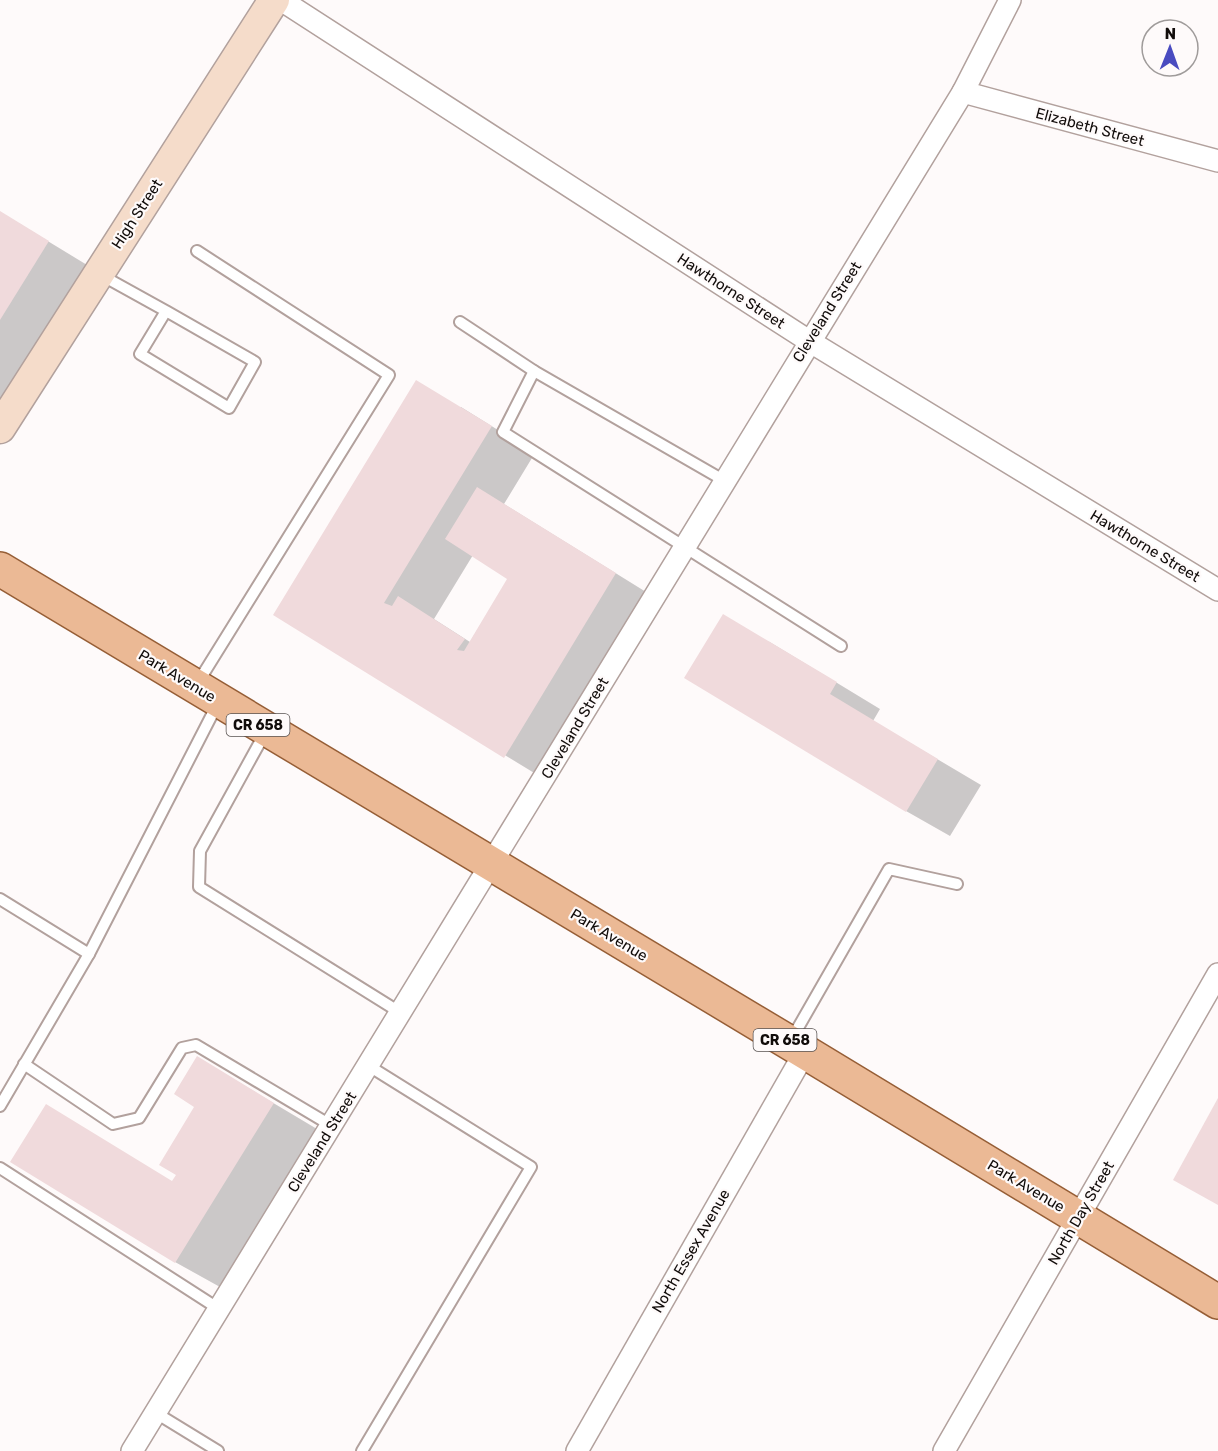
<svg xmlns="http://www.w3.org/2000/svg" width="1218" height="1451" font-family="Rubik,sans-serif">
  <style>
    .shadow { fill: #0003; fill-rule: evenodd }
    .building { fill: #f0dadc }
    .lines { fill: none; stroke-linecap: round; stroke-linejoin: round }
    .lane-casing { stroke: #b2a19d; stroke-width: 14 }
    .street-casing { stroke: #b2a19d; stroke-width: 24 }
    .secondary-casing { stroke: #b2a19d; stroke-width: 33 }
    .primary-casing { stroke: #965e36; stroke-width: 36 }
    .lane { stroke: #fff; stroke-width: 10 }
    .street { stroke: #fff; stroke-width: 21 }
    .secondary { stroke: #f5dcca; stroke-width: 30 }
    .primary { stroke: #ebb995; stroke-width: 33 }
    .labels { text-anchor: middle; dominant-baseline: central; stroke-width: 4.5; stroke-linejoin: round; paint-order: stroke }
    .shield { fill: #fefafa; stroke: #585352; stroke-width: 1.5 }
    .shield-label { font-size: 14px; font-weight: bold; fill: #110c0a }
    .street-label { font-size: 15px; fill: #110c0a; stroke: #fefafa }
  </style>
  <rect width="100%" height="100%" fill="#fefafa"/>
  <g class="shadow">
    <path d="M0,212L92,268L0,422Z"/>
    <path d="M461,407L535,453L504,504L659,600L549,782L275,615ZM473,555L509,578L470,642L434,619Z"/>
    <path d="M768,641L880,709L873,721L981,785L950,836L906,811Z"/>
    <path d="M198,1058L317,1129L220,1287L175,1262L173,1182L178,1174L196,1107Z"/>
  </g>
  <g class="building">
    <path d="M0,211L49,241L0,320Z"/>
    <path d="M416,380L492,426L384,603L392,606L398,596L465,639L457,650L464,651L507,579L445,539L477,487L616,573L504,758L273,615Z"/>
    <path d="M723,614L837,682L830,694L938,759L906,812L684,678Z"/>
    <path d="M197,1056L274,1103L175,1263L10,1162L46,1104L172,1181L176,1175L159,1165L194,1107L174,1094Z"/>
    <path d="M1218,1098V1205L1173,1180Z"/>
  </g>
  <g class="lines">
    <defs>
      <g id="lane">
        <path d="M101,275L166,311L140,354L229,408L255,362L166,311"/>
        <path d="M460,322L534,371L725,481"/>
        <path d="M534,371L503,432L841,646"/>
        <path d="M197,684L389,375L197,251"/>
        <path d="M265,733L200,851L199,887L401,1013"/>
        <path d="M0,899L89,954"/>
        <path d="M791,1040L889,869L957,884"/>
        <path d="M24,1064L113,1124L139,1118L182,1048L196,1045L332,1126"/>
        <path d="M0,1106L89,954L218,703"/>
        <path d="M0,1168L219,1309"/>
        <path d="M156,1413L218,1451"/>
        <path d="M362,1451L531,1167L369,1066"/>
      </g>
      <g id="street">
        <path d="M281,0L809,341L1218,590"/>
        <path d="M963,92L1218,161"/>
        <path d="M132,1451L963,92L1010,0"/>
        <path d="M577,1451L805,1052"/>
        <path d="M944,1451L1218,974"/>
      </g>
      <path id="secondary" d="M0,428L274,0"/>
      <path id="primary" d="M0,569L805,1052L1218,1302"/>
    </defs>
    <use href="#lane" class="lane-casing"/>
    <use href="#street" class="street-casing"/>
    <use href="#secondary" class="secondary-casing"/>
    <use href="#primary" class="primary-casing"/>
    <use href="#lane" class="lane"/>
    <use href="#street" class="street"/>
    <use href="#secondary" class="secondary"/>
    <use href="#primary" class="primary"/>
  </g>
  <g class="labels">
    <g class="shield">
      <rect x="226.5" y="714" width="63" height="22" rx="4.5"/>
      <rect x="753.5" y="1029" width="63" height="22" rx="4.5"/>
    </g>
    <g class="shield-label">
      <text x="258" y="725">CR 658</text>
      <text x="785" y="1040">CR 658</text>
    </g>
    <g class="street-label">
      <text transform="translate(1090 127) rotate(15)">Elizabeth Street</text>
      <text transform="translate(137 214) rotate(-57)">High Street</text>
      <text transform="translate(731 291) rotate(33)">Hawthorne Street</text>
      <text transform="translate(827 312) rotate(-58)">Cleveland Street</text>
      <text transform="translate(1145 546) rotate(31)">Hawthorne Street</text>
      <text transform="translate(177 676) rotate(31)">Park Avenue</text>
      <text transform="translate(575 728) rotate(-59)">Cleveland Street</text>
      <text transform="translate(609 935) rotate(31)">Park Avenue</text>
      <text transform="translate(322 1142) rotate(-58)">Cleveland Street</text>
      <text transform="translate(1026 1186) rotate(31)">Park Avenue</text>
      <text transform="translate(1081 1213) rotate(-60)">North Day Street</text>
      <text transform="translate(691 1251) rotate(-60)">North Essex Avenue</text>
    </g>
  </g>
  <g transform="translate(1170 48) rotate(1)"><circle r="28" fill="#fefafa" stroke="#9f9b9a" stroke-width="1.5"/>
  <path d="M0-4.5L10 22L0 15L-10 22Z" fill="#494bc0"/>
  <text y="-9" font-size="16" font-weight="bold" text-anchor="middle" fill="#110c0a">N</text>
  </g>
</svg>
